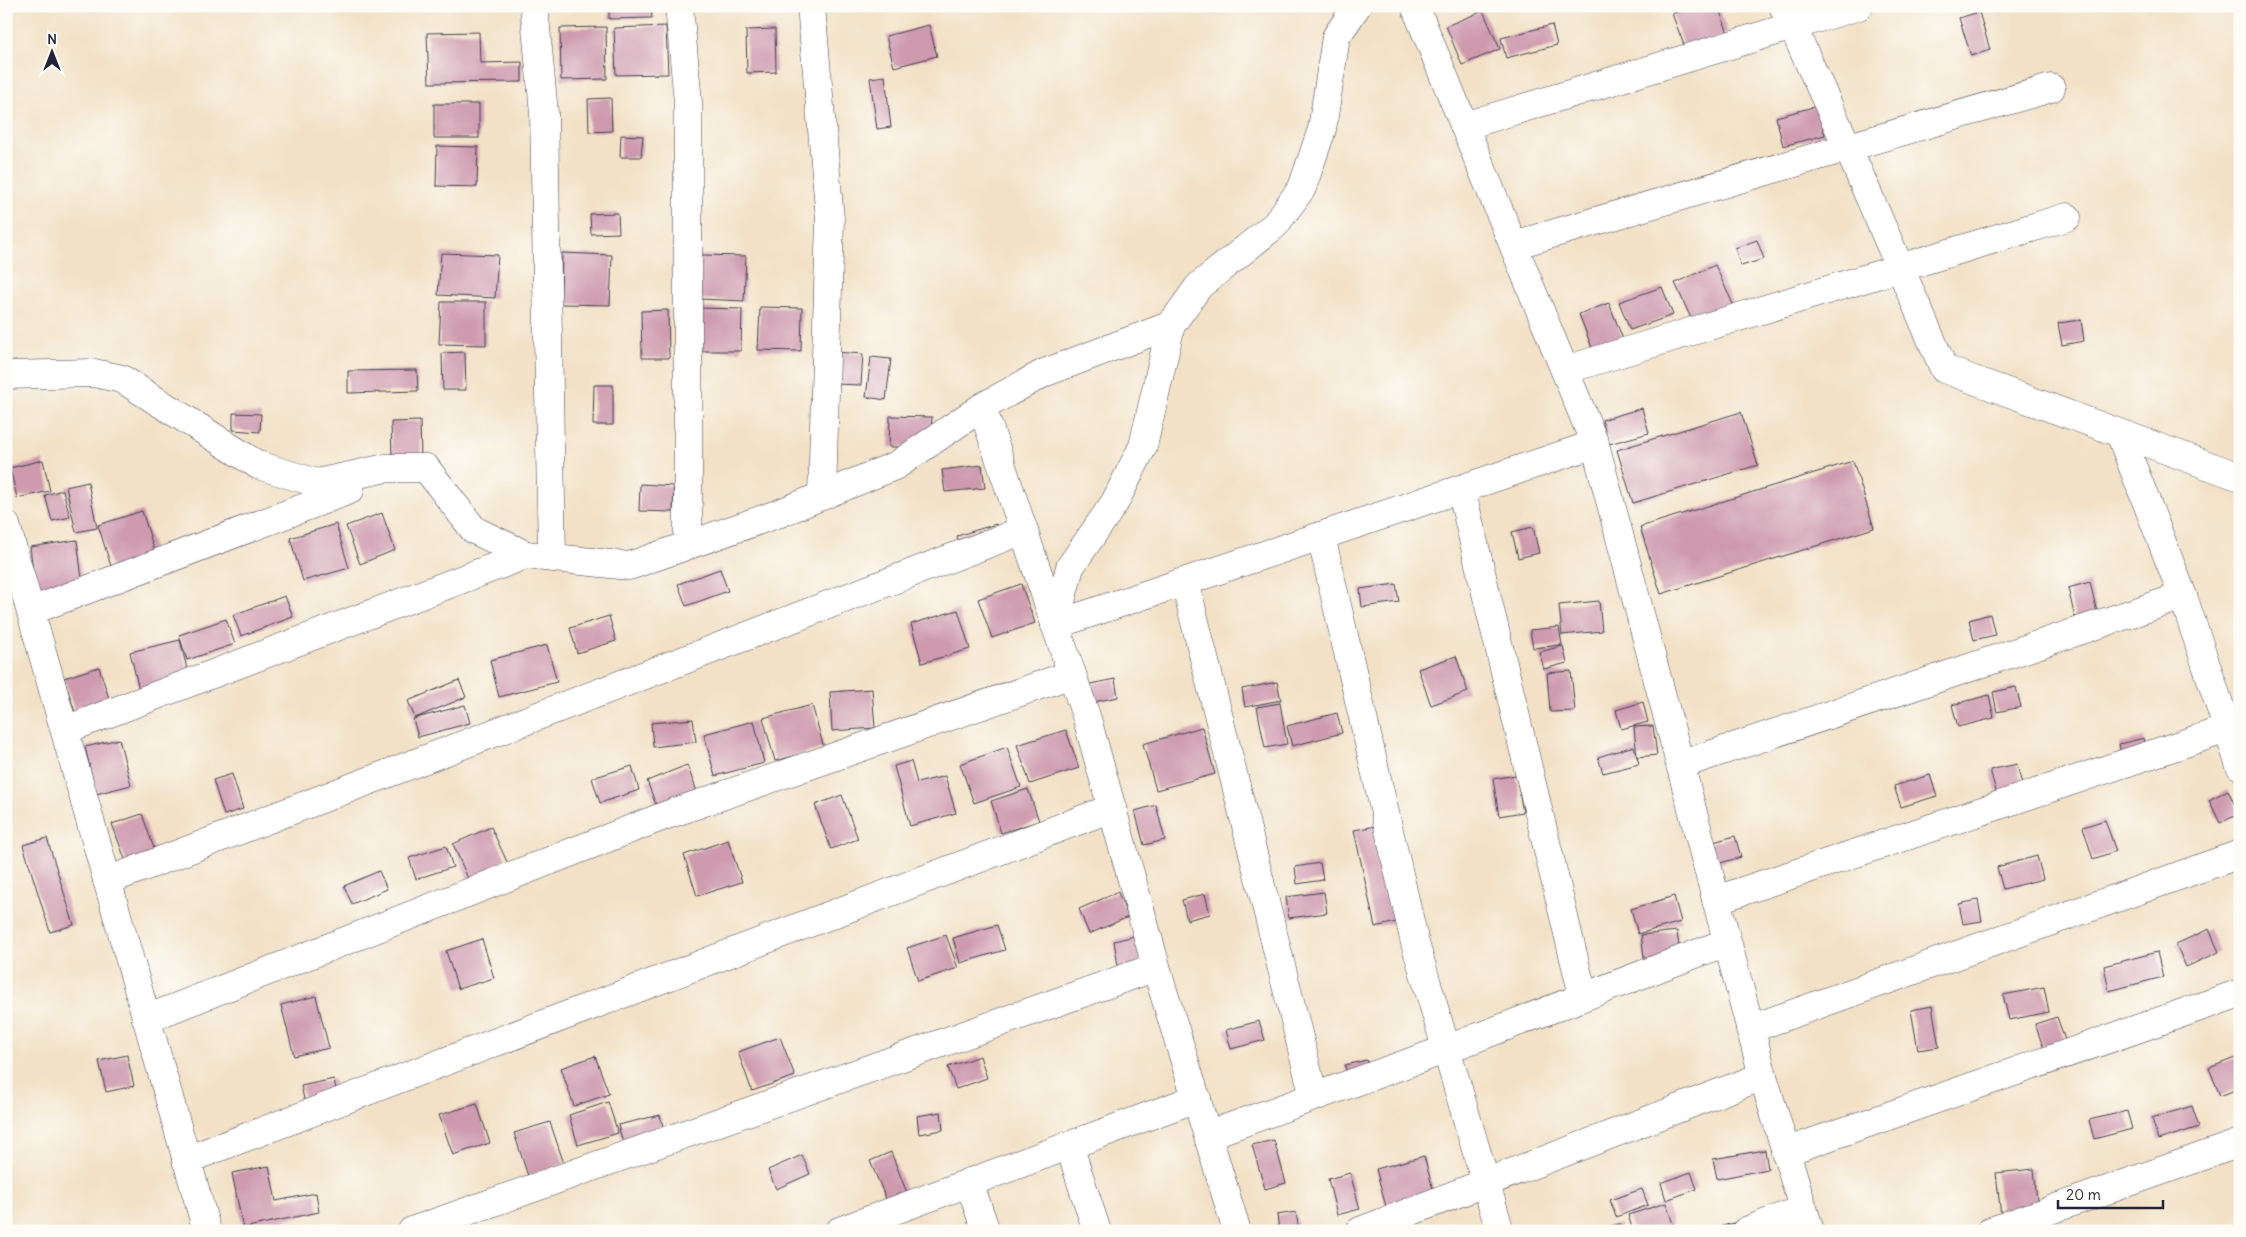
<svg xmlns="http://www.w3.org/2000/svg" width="2246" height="1237" font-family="Delius,sans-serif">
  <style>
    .building { fill: #cd9aae }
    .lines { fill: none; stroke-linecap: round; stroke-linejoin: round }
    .street-casing { stroke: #413f50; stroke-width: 29 }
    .street { stroke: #fff; stroke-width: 28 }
  </style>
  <rect width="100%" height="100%" fill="#fdfcf7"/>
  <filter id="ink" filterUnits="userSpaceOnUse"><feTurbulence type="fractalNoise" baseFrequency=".02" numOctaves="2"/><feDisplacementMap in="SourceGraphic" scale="10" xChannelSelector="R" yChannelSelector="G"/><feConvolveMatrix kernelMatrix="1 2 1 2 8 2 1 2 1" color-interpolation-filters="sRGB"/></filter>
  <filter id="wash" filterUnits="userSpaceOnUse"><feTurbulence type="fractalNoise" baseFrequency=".0096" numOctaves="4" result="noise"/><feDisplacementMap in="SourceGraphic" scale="20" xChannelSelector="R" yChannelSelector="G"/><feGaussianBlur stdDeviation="1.12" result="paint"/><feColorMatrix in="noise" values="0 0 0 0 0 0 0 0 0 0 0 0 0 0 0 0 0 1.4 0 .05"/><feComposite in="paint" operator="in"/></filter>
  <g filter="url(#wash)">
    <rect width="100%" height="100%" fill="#f2e1c6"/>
    <g id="blocks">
      <g class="building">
        <path d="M609,6H651L652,18L609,19Z"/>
        <path d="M1691,6H1718L1728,33L1686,50L1672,14Z"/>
        <path d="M1483,11L1500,49L1462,65L1446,26Z"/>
        <path d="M1979,12L1990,50L1971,56L1959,18Z"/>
        <path d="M929,25L937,56L894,67L886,36Z"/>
        <path d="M1552,25L1557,45L1506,58L1501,38Z"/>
        <path d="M666,26L668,74L616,75L614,28Z"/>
        <path d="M606,27L607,79L561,80L560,28Z"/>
        <path d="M775,29L776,72L747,73L746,30Z"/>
        <path d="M479,32L480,63L522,62V82L429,83L427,33Z"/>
        <path d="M885,76L891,127L877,129L870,78Z"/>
        <path d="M611,98L612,131L589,132L588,99Z"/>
        <rect x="434" y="104" width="45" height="34"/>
        <path d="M1817,106L1825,135L1783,146L1776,117Z"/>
        <path d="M621,135L643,136L641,157H620Z"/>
        <path d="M437,146L478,147L477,187L436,186Z"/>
        <path d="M618,213L619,233L591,234L590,214Z"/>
        <path d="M1757,240L1764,259L1741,266L1735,248Z"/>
        <path d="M441,253L498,255L495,298L438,295Z"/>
        <path d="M562,253L612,255L610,305L561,304Z"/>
        <path d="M700,255L746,256L744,301L699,299Z"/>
        <path d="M1715,265L1738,315L1698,334L1675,283Z"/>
        <path d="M1662,287L1673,315L1630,330L1619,302Z"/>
        <path d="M441,302H486V345L439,344Z"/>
        <path d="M1609,303L1624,342L1594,353L1579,314Z"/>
        <path d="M760,307L802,308L801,351L758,350Z"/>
        <path d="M699,308L742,309L741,351H698Z"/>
        <path d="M668,310L669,358H642L641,311Z"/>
        <path d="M2081,320L2084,341L2062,345L2058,323Z"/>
        <path d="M465,352L466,390H443L442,353Z"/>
        <path d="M835,352L863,354L861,385L834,384Z"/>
        <path d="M871,357L891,359L886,400L866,397Z"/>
        <path d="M417,370L418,391L348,393V371Z"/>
        <path d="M594,385H613V425H593Z"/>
        <path d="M1642,408L1649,433L1609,444L1602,420Z"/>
        <path d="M1741,412L1758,465L1633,503L1617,450Z"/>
        <path d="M233,413L261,414L260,432L233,430Z"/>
        <path d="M890,416L932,417L930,447H889Z"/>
        <path d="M420,421L421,458H392L391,422Z"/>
        <path d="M43,460L50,491L17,498L10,468Z"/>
        <path d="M1853,461L1874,528L1661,594L1640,527Z"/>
        <path d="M982,465L985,488L945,492L942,470Z"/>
        <path d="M88,482L97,528L76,532L66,487Z"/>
        <path d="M640,484L674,486L673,512L639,511Z"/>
        <path d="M63,490L70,517L52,521L45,495Z"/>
        <path d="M142,511L160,568L116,582L98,525Z"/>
        <path d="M382,513L395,550L360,564L346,526Z"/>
        <path d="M336,524L349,568L303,581L290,538Z"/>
        <path d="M996,524L1003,545L963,556L957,536Z"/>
        <path d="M1533,527L1539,553L1518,558L1512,532Z"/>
        <path d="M77,540L84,594L37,601L30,547Z"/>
        <path d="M720,569L728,591L686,606L678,584Z"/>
        <path d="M2090,582L2099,621L2077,627L2068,588Z"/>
        <path d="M1021,584L1035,623L992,638L978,599Z"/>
        <path d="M1396,584L1399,602L1362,607L1360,589Z"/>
        <path d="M285,596L293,617L241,636L233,615Z"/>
        <path d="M1599,601L1602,631L1562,635L1559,605Z"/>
        <path d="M958,610L970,649L922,663L911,624Z"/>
        <path d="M1990,614L1995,635L1974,640L1969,620Z"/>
        <path d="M609,616L616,641L577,653L570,628Z"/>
        <path d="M226,619L235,644L187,660L179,635Z"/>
        <path d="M1559,627L1562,645L1533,648L1530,630Z"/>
        <path d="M180,640L189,677L139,690L130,652Z"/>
        <path d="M547,645L557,682L499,697L490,660Z"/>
        <path d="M1563,646L1567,663L1544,669L1539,652Z"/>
        <path d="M1456,656L1468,692L1431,705L1418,669Z"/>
        <path d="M99,667L114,714L79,725L64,678Z"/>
        <path d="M1571,671L1575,711L1550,712L1547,673Z"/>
        <path d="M1115,679L1118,697L1084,704L1080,686Z"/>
        <path d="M459,680L466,697L415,718L408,701Z"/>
        <path d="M1277,682L1281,700L1245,707L1242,689Z"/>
        <path d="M2016,687L2021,707L1997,712L1993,692Z"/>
        <path d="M872,689L875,728L832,731L830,692Z"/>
        <path d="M1989,695L1994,718L1958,727L1952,705Z"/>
        <path d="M1643,702L1648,722L1621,729L1616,710Z"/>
        <path d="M1280,703L1287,744L1265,748L1257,707Z"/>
        <path d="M465,705L470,723L418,737L413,719Z"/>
        <path d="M812,705L824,748L775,761L763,718Z"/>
        <path d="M1337,713L1342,733L1292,746L1287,726Z"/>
        <path d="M693,719L696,742L653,747L651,723Z"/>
        <path d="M754,721L764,763L715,776L704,734Z"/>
        <path d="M1653,726L1657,755L1637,757L1634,727Z"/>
        <path d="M1202,727L1215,774L1156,790L1143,744Z"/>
        <path d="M1066,730L1079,768L1030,784L1017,745Z"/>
        <path d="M2144,738L2147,755L2122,760L2119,744Z"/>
        <path d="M119,739L131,785L96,794L85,747Z"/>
        <path d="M1634,746L1639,764L1603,773L1598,757Z"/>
        <path d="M1007,747L1021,787L974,803L960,764Z"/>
        <path d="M911,761L917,783L945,776L956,813L910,826L894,766Z"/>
        <path d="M2017,764L2026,802L2001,809L1990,770Z"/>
        <path d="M687,765L701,802L661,818L647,781Z"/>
        <path d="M632,766L639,790L600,803L592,778Z"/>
        <path d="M232,774L243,809L224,815L213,780Z"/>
        <path d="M1516,775L1523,812L1499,816L1493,779Z"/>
        <path d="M1930,775L1937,796L1901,807L1894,786Z"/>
        <path d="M1028,789L1039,821L1001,833L991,801Z"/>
        <path d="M2228,790L2239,814L2220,823L2209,800Z"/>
        <path d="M842,795L858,839L831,849L815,805Z"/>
        <path d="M1156,805L1165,840L1144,845L1135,811Z"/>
        <path d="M142,814L158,860L129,870L112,824Z"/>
        <path d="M2105,820L2116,851L2093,859L2083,827Z"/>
        <path d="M1376,826L1396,922L1375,927L1354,830Z"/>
        <path d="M491,827L508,864L469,881L453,844Z"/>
        <path d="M1735,836L1741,857L1717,864L1710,843Z"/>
        <path d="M47,838L74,925L50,932L23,845Z"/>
        <path d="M728,840L742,882L697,896L684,855Z"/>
        <path d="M446,846L453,867L416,879L409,858Z"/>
        <path d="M2037,856L2043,879L2003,889L1997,867Z"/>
        <path d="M1320,863L1323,880L1297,884L1295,867Z"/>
        <path d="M379,871L387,889L352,904L344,886Z"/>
        <path d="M1118,892L1128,917L1089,934L1079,909Z"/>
        <path d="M1324,892L1327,913L1289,918L1286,897Z"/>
        <path d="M1205,894L1210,914L1187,920L1182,900Z"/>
        <path d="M1674,896L1681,922L1638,934L1631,909Z"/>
        <path d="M1978,900L1982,921L1963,924L1959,904Z"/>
        <path d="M997,925L1005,950L960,963L953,938Z"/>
        <path d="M2209,929L2219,952L2186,967L2176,944Z"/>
        <path d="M1677,931L1682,973L1647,978L1641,935Z"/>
        <path d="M946,935L958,968L918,981L907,948Z"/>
        <path d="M1135,936L1142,969L1119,973L1114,941Z"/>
        <path d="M482,939L494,978L458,989L446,951Z"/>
        <path d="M2157,952L2163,977L2109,991L2104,966Z"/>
        <path d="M2044,987L2049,1012L2009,1020L2003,995Z"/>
        <path d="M316,996L329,1048L294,1056L281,1005Z"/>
        <path d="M1932,1006L1939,1047L1918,1050L1911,1010Z"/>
        <path d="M2057,1017L2067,1045L2045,1052L2035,1024Z"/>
        <path d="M1259,1021L1265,1040L1231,1049L1226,1030Z"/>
        <path d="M780,1037L795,1076L752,1091L738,1052Z"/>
        <path d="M127,1055L134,1086L106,1092L99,1061Z"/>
        <path d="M595,1056L609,1094L574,1106L561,1068Z"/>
        <path d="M980,1056L987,1078L956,1089L948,1067Z"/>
        <path d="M2240,1056V1088L2220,1096L2209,1068Z"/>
        <path d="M1367,1060L1371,1079L1349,1084L1345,1065Z"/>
        <path d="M334,1079L340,1109L308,1116L301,1086Z"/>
        <path d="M608,1102L618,1133L578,1145L569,1115Z"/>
        <path d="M477,1104L490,1143L453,1155L439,1115Z"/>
        <path d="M2192,1106L2199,1127L2158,1140L2152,1118Z"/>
        <path d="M2127,1111L2132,1129L2094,1139L2089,1120Z"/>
        <path d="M941,1112L943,1130L919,1134L917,1116Z"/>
        <path d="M660,1115L665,1134L623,1143L618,1125Z"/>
        <path d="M550,1122L564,1164L528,1176L514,1133Z"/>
        <path d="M1274,1140L1286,1183L1265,1189L1252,1145Z"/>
        <path d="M1765,1150L1768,1169L1717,1179L1713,1159Z"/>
        <path d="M891,1152L907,1193L887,1201L870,1161Z"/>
        <path d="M802,1155L810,1174L776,1189L768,1170Z"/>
        <path d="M1424,1156L1437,1204L1389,1218L1376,1169Z"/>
        <path d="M269,1166L276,1201L316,1193L319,1212L243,1228L232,1173Z"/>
        <path d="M2034,1169L2038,1212L2001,1216L1996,1173Z"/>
        <path d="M1691,1172L1697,1189L1666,1200L1661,1183Z"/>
        <path d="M1350,1173L1360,1209L1337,1215L1328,1179Z"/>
        <path d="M1642,1189L1648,1205L1616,1217L1610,1200Z"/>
        <path d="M1666,1203L1673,1224L1650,1231H1633L1628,1215Z"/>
        <path d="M1296,1212L1299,1231H1279L1277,1215Z"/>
        <path d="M1749,1219L1752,1231H1716L1715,1228Z"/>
        <path d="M1620,1224L1621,1231H1596L1595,1229Z"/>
      </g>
    </g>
  </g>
  <g filter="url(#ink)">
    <use href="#blocks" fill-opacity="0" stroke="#413f50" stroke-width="1"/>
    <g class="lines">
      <defs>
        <g id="street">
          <path d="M534,6L544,113L552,557"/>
          <path d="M679,6L688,102V545"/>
          <path d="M811,6L830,219L822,496"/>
          <path d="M1415,6L1595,444L1763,1076L1810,1231"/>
          <path d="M1783,6L1848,148L1944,369L2240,477"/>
          <path d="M1464,126L1859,6"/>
          <path d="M1514,245L2051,88"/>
          <path d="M1565,370L2067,217"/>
          <path d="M6,375L94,373L122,379L258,465L317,483L386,468H426L474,530L526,555L629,566L780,513L897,465L982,407L1044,373L1171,325"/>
          <path d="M982,407L1087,719L1161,984L1237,1231"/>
          <path d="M2120,434L2183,596L2240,766"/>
          <path d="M1461,489L1583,996"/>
          <path d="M6,525L207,1231"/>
          <path d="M1321,536L1415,943L1500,1231"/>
          <path d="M1185,582L1314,1097"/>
          <path d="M31,611L350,490"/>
          <path d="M1055,625L1070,567L1115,502L1143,446L1171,325L1199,286L1275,225L1302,188L1322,129L1336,37L1357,6"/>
          <path d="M1055,625L1595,444"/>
          <path d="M65,730L526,555"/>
          <path d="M1680,765L2183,596"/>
          <path d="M107,881L1024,530"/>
          <path d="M1716,900L2227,729"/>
          <path d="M146,1019L664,816L1072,674"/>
          <path d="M1750,1029L2240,854"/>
          <path d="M1208,1135L1447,1049L1727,942"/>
          <path d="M1069,1145L1097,1231"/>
          <path d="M1785,1152L2240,993"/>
          <path d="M186,1160L1112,808"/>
          <path d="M969,1182L986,1231"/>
          <path d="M412,1231L1156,967"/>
          <path d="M839,1231L1197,1098"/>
          <path d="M1360,1231L1763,1076"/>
          <path d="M1746,1231L1803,1209"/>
          <path d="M1991,1231L2240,1143"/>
        </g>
      </defs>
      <use href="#street" class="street-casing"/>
      <use href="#street" class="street"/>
    </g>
  </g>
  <rect width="2246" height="1237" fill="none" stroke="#fdfcf7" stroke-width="25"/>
  <g transform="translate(52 52)" stroke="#fdfcf7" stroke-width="4" paint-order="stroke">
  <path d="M0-4L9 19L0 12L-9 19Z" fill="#22223b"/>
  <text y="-8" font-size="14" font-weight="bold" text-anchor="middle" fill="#22223b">N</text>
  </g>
  <path d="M2058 1200v8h105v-8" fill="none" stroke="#22223b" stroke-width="2.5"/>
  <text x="2066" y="1200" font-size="15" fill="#22223b" stroke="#fdfcf7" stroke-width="4" paint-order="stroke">20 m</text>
</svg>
